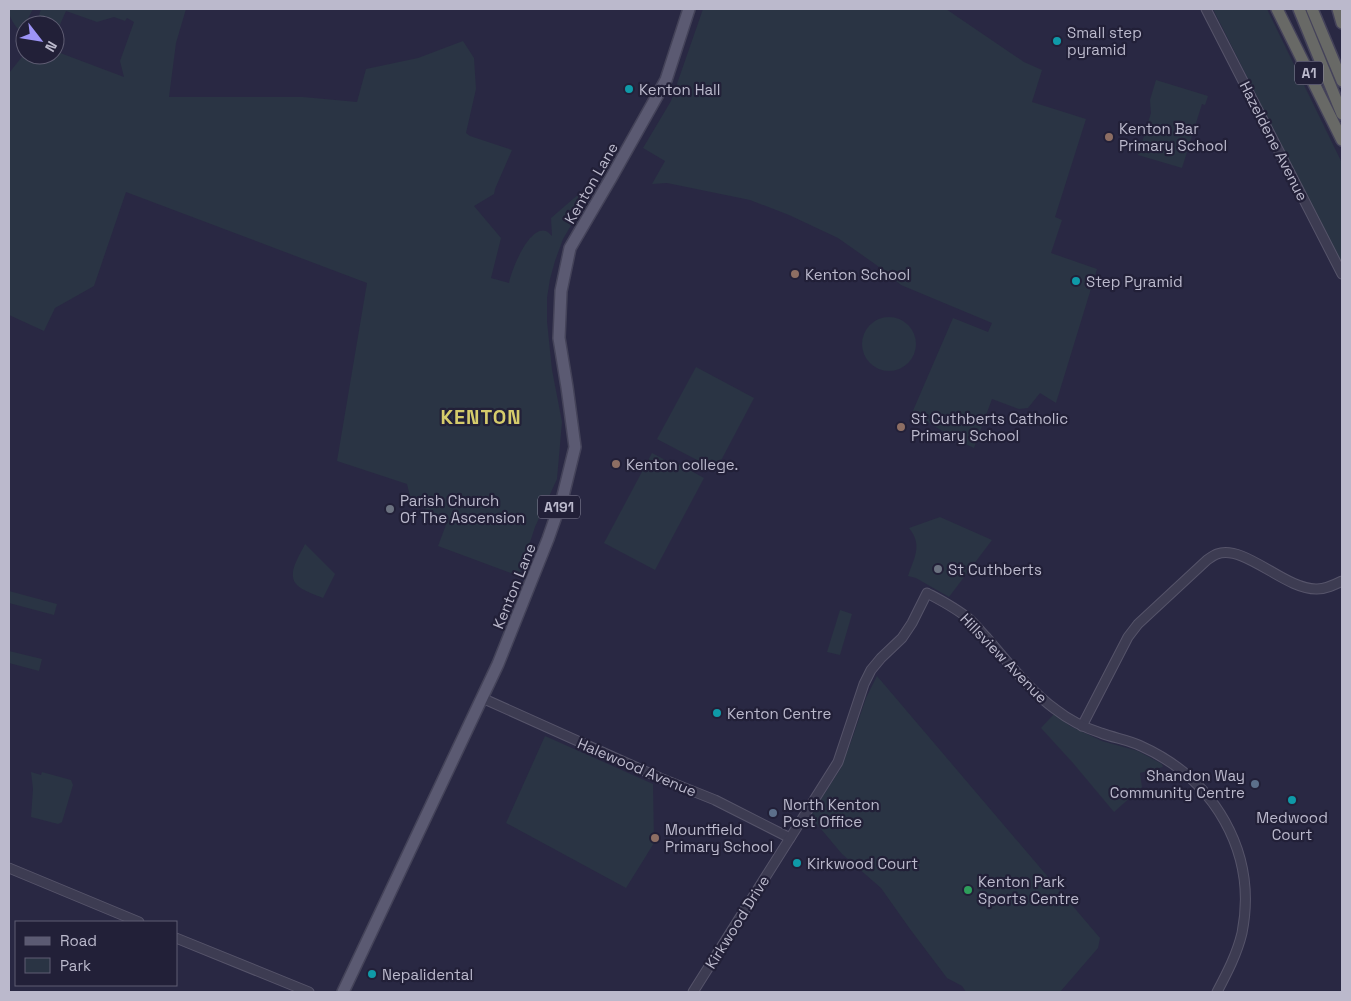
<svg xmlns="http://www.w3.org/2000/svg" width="1351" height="1001" font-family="'Space Grotesk',sans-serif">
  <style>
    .green { fill: #2a3444 }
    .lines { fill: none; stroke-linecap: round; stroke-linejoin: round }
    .tertiary-casing { stroke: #56546a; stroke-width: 11 }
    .primary-casing { stroke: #444359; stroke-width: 14 }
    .trunk-casing { stroke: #45435a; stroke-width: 14 }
    .tertiary { stroke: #3d3c52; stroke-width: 9 }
    .primary { stroke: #5b5a72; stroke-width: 11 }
    .trunk { stroke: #686966; stroke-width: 11 }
    .culture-dot { fill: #0f9aa8; stroke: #222038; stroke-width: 2 }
    .education-dot { fill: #8d6e63; stroke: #222038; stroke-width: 2 }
    .worship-dot { fill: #6b7280; stroke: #222038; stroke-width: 2 }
    .service-dot { fill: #5c6f8a; stroke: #222038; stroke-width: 2 }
    .leisure-dot { fill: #2e9e5b; stroke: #222038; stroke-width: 2 }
    .labels { text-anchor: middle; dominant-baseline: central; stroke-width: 4.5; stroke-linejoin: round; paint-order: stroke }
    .shield { fill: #222038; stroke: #8d8ba0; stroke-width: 1 }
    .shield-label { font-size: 14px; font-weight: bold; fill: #bbb9cc }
    .poi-label { font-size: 15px; fill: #bbb9cc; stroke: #222038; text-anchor: start }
    .street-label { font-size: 15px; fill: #bbb9cc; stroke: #222038 }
    .district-label { font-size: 20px; font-weight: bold; letter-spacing: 1px; fill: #d5cb6b; stroke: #222038 }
  </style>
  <rect width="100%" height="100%" fill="#292843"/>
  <g class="green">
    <path d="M9,9H33L21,32C14,25 9,18 9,9Z"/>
    <path d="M41,9H186L176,43L169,97H303L357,102L366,69L418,58L463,41L474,58L476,89L466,133L470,136L512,150L495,189L494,194L474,206L501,238L491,278L509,283C511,271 529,225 546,231C548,232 551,235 552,236L551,218L595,180L599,178L563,239L555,261L550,279L547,298V321L552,370L562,422L557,479L535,527L519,576L438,546L447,522L414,503L410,496L407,484L337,461L367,283L126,192L94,286L55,308L44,331L9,315V73L25,53V55H55V51L124,77L120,61L134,22L127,18L125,21L114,17L97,22L66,11L55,36V25H36Z"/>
    <path d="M703,9H946L1024,62L1042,70L1032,102L1086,119L1055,217L1062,220L1051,253L1097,269L1056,403L1040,393L1028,408L1019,409L992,399L974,448L961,442L912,413L953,318L988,332L992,323L901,285L882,269L838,238L789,215L750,200L667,183L652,184L665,161L643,148L671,101Z"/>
    <path d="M1213,9H1267L1342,163V266Z"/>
    <path d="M1156,80L1208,96L1205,105L1202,104L1182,168L1138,155L1151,113L1150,100Z"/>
    <circle cx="889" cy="344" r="27"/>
    <path d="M696,367L754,398L716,470L657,439Z"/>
    <path d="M652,453L669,462L671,460L704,478L655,570L604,543Z"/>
    <path d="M940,517L992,540L949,597L916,578L908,576C914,558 923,545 909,528Z"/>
    <path d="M305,544L335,574L323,598C316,595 301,590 297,585C286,574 300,555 305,544Z"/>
    <path d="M9,591L57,604L54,615L9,603Z"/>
    <path d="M840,610L852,614L840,655L827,652Z"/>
    <path d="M9,651L42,659L39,671L9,663Z"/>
    <path d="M877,676L1100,938L1098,948L1060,992H966L962,986L947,978L910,929L881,888L842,854L810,816L841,768L852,739L866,698Z"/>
    <path d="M1054,714L1070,726L1102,741L1138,751L1162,764L1163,767L1140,773L1142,787L1114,812L1073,763L1041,728Z"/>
    <path d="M545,736L653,784L654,843L626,888L506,823Z"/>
    <path d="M31,772L41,775L42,772L71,780L73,785L62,822L58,824L31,817L33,789Z"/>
  </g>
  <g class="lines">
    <defs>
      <g id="tertiary">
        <path d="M1206,9L1342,274"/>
        <path d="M482,698L660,778L715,800L790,838"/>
        <path d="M1082,726L1128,637L1138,624L1207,560C1210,558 1214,555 1217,554C1245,544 1285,590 1317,589C1326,589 1334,585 1342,581"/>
        <path d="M9,868L139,922"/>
        <path d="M176,938L309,992"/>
        <path d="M693,992L838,762L864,684L871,670L881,658L902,638L912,623L927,593C942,601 956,608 969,619C975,624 981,632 987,638C1006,660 1031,692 1055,709C1069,720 1085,728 1101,733C1114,738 1129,740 1141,746C1214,779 1258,852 1242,933C1237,954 1227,973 1217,992"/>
      </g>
      <path id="primary" d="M343,992L498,664L548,539L563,496L575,447L567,387L559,338L561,291L570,248L611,178L666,80L689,9"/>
      <g id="trunk">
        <path d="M1277,9L1342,140"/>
        <path d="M1299,9L1342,114"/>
        <path d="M1312,9L1342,81"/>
        <path d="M1338,9L1342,23"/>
      </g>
    </defs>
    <use href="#tertiary" class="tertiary-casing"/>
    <use href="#primary" class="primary-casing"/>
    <use href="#trunk" class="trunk-casing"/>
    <use href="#tertiary" class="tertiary"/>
    <use href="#primary" class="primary"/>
    <use href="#trunk" class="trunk"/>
  </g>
  <g class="culture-dot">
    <circle cx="1057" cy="41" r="5"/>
    <circle cx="629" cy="89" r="5"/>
    <circle cx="1076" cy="281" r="5"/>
    <circle cx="717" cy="713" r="5"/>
    <circle cx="1292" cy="800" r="5"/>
    <circle cx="797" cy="863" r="5"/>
    <circle cx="372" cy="974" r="5"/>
  </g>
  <g class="education-dot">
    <circle cx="1109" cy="137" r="5"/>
    <circle cx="795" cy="274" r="5"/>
    <circle cx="901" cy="427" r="5"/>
    <circle cx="616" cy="464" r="5"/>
    <circle cx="655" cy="838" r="5"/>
  </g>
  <g class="worship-dot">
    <circle cx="390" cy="509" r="5"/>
    <circle cx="938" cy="569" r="5"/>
  </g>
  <g class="service-dot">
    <circle cx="1255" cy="784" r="5"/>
    <circle cx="773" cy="813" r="5"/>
  </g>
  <circle class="leisure-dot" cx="968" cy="890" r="5"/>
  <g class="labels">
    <g class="shield">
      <rect x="1295" y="61.5" width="28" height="23" rx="4"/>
      <rect x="538" y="495.5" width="42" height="23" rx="4"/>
    </g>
    <g class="shield-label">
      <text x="1309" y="73">A1</text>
      <text x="559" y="507">A191</text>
    </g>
    <g class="poi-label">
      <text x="1067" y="32">Small step<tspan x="1067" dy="17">pyramid</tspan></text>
      <text x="639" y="89">Kenton Hall</text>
      <text x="1119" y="128">Kenton Bar<tspan x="1119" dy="17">Primary School</tspan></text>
      <text x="805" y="274">Kenton School</text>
      <text x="1086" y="281">Step Pyramid</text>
      <text x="911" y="418">St Cuthberts Catholic<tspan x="911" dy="17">Primary School</tspan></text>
      <text x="626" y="464">Kenton college.</text>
      <text x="400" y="500">Parish Church<tspan x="400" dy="17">Of The Ascension</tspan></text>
      <text x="948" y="569">St Cuthberts</text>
      <text x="727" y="713">Kenton Centre</text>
      <text x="1245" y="775" text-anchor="end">Shandon Way<tspan x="1245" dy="17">Community Centre</tspan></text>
      <text x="783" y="804">North Kenton<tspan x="783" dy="17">Post Office</tspan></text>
      <text x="1292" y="817" text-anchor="middle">Medwood<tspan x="1292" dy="17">Court</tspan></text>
      <text x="665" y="829">Mountfield<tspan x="665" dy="17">Primary School</tspan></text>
      <text x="807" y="863">Kirkwood Court</text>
      <text x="978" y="881">Kenton Park<tspan x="978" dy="17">Sports Centre</tspan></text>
      <text x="382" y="974">Nepalidental</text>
    </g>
    <g class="street-label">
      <text transform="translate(1274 141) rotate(63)">Hazeldene Avenue</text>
      <text transform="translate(591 183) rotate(-60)">Kenton Lane</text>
      <text transform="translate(514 586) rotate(-68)">Kenton Lane</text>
      <text transform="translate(1004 658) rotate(46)">Hillsview Avenue</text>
      <text transform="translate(637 767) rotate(23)">Halewood Avenue</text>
      <text transform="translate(737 922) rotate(-58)">Kirkwood Drive</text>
    </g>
    <g class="district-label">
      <text x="481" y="417">KENTON</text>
    </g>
  </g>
  <rect width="1351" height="1001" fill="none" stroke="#bbb9cc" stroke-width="20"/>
  <rect x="15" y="921" width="162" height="65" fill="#222038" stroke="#5f5d73"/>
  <rect x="25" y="937" width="25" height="8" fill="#5b5a72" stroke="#5f5d73"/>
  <text x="60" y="946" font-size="15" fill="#bbb9cc">Road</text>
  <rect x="25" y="958" width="25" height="15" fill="#2a3444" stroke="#5f5d73"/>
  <text x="60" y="971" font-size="15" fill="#bbb9cc">Park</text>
  <g transform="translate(40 40) rotate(121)"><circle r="24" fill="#222038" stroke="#5f5d73"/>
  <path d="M0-4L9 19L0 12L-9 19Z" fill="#9d94f7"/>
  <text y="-8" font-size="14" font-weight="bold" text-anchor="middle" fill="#bbb9cc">N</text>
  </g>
</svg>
